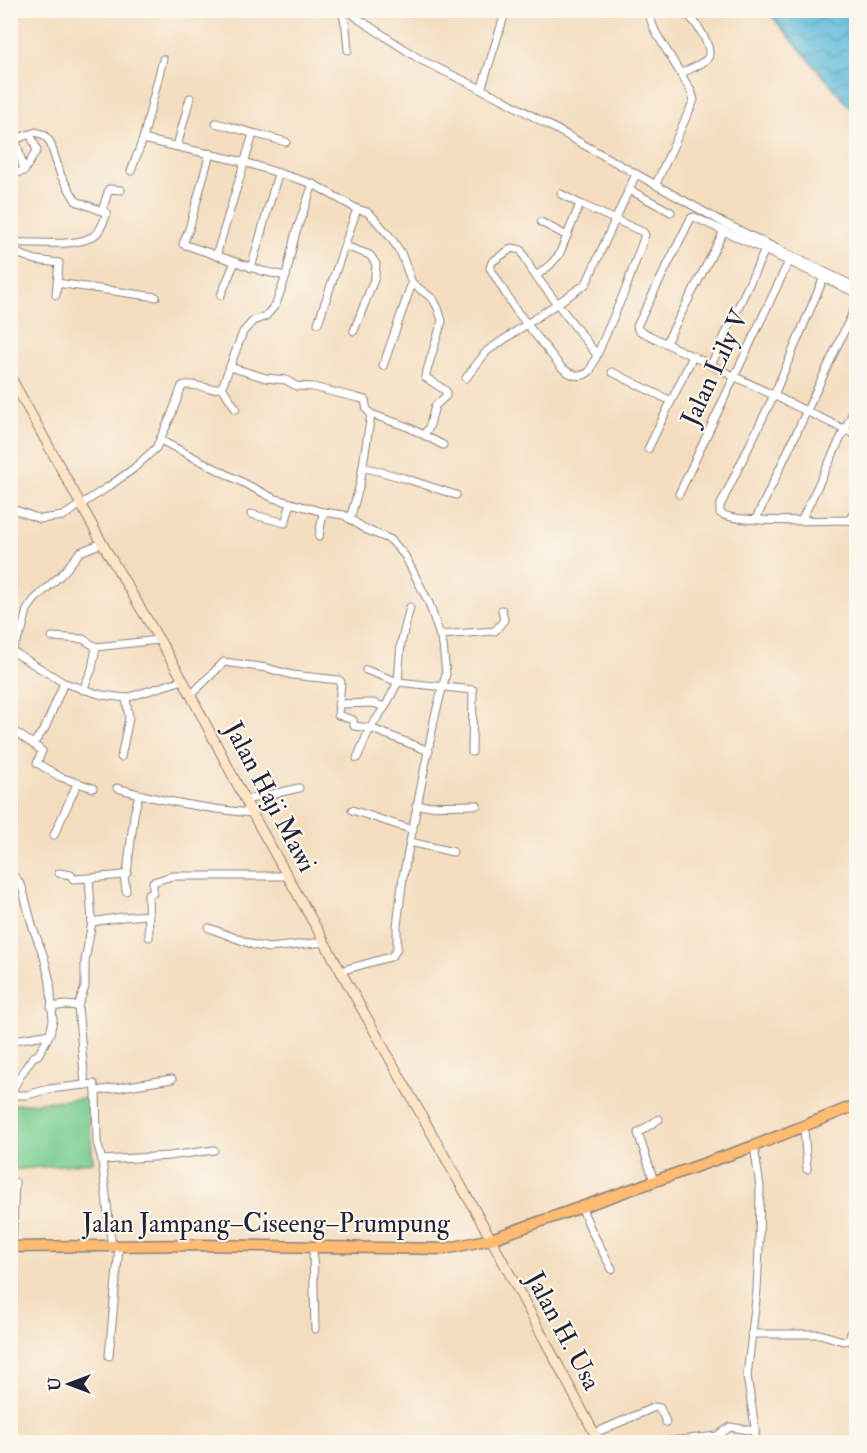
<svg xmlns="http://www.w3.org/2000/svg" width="867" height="1453" font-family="'IM FELL Double Pica',serif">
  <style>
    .pitch { fill: #78cd91; stroke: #4d7866; stroke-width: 1.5 }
    .water { fill: url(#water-waves); stroke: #3e6e8a; stroke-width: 1.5 }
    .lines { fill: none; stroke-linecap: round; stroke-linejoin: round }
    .street-casing { stroke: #8b807d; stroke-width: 9 }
    .secondary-casing { stroke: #8b807d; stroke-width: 11 }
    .primary-casing { stroke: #8b807d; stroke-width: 13 }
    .street { stroke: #fff; stroke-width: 7 }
    .secondary { stroke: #ffe4c6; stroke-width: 9 }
    .primary { stroke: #febb71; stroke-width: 10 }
    .labels { text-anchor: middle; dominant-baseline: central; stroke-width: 4.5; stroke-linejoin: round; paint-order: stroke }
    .street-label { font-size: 26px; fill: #22223b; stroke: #fbf7ec }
  </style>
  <defs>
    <pattern id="water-waves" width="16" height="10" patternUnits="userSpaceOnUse" patternTransform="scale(1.5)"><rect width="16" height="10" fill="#5ab9d9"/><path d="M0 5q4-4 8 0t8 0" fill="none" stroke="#4a96b1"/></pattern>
  </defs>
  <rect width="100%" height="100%" fill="#fbf7ec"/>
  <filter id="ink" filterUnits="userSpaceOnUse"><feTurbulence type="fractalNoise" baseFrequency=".0167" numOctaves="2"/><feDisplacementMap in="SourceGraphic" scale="12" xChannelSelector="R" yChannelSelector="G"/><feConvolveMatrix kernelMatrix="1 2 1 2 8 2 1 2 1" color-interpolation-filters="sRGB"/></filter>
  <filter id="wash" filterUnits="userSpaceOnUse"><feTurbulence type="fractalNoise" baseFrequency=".008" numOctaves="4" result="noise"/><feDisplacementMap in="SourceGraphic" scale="24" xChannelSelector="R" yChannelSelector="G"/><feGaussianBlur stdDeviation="1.35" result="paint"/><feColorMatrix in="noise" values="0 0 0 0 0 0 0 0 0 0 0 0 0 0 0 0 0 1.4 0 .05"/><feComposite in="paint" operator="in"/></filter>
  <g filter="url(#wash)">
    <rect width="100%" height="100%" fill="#f4ddbf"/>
    <path class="pitch" d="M87,1098L93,1162L11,1170V1105Z"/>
    <path class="water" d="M767,11H856V114Z"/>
  </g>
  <g filter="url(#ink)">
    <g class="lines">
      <defs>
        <g id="street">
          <path d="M342,10L346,28L348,50"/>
          <path d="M348,10L360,20L421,60L502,99L724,223L856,287"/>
          <path d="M647,10L655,31L691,91L694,100L656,184"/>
          <path d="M679,10L681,14C684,15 687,15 690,17C697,24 715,50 707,59C701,65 689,69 682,73"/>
          <path d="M481,90L506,10"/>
          <path d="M216,123L286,142"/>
          <path d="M143,139L244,162L313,184L357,209L367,212L373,217L391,238L401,253L412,283L433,299L438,308L442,321L425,377L446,391V396L435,406L429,428L424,434"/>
          <path d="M10,141L36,132L44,135L50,142L61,176L76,201L107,213C104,220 102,229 96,234C79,249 33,241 10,243"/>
          <path d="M177,146L190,98"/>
          <path d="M210,153L189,229L183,244L262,271L286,276"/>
          <path d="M24,171L37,150L31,136"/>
          <path d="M131,171L143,139L163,59"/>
          <path d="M10,174L24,171L16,140"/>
          <path d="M628,189L671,212"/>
          <path d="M561,194L580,204L643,232L645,235L626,288L590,371C580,380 569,374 561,367L515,309L490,268L492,262L512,248L521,250L532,271L597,355"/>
          <path d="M102,211L109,189L121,190"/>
          <path d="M541,222L567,236"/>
          <path d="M345,246L370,255L376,264L375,277L354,331"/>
          <path d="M10,251L36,260L59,263L56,295"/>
          <path d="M216,256L253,134"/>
          <path d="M251,268L278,174"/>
          <path d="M536,276L550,265L559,255L580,204"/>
          <path d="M824,277L774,395L720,506V513C732,524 827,520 850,520L856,522"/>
          <path d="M57,283L156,297"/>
          <path d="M856,293L694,217L691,218L637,326L638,330L856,435"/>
          <path d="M221,295L235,262"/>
          <path d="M318,323L357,209"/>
          <path d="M666,343L724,231"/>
          <path d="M711,365L765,250"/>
          <path d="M383,366L412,283"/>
          <path d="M230,367L266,378L286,380L296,386L313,387L358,398L365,400L367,410L371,414"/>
          <path d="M612,372L671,401"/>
          <path d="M466,378L487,351L586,284L636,174"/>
          <path d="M222,387L236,409"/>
          <path d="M160,440L273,498L323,512L344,515L365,529L391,540L405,556L429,603L443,645L446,674L435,716L403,877L397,926V948L394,954L390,957L340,971"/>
          <path d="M648,449L693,356"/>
          <path d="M363,467L404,478L456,495"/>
          <path d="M679,494L789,261"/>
          <path d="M10,508L40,519L63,516L108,487L133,469L156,448L171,416L182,386C196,381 208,393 222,387L243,332L253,321L266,316L276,304L286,276L295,235L313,184"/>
          <path d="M251,514L285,523L291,503"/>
          <path d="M350,519L360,484L371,414L408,427L443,445"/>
          <path d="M756,519L856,306"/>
          <path d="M802,519L856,406"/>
          <path d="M850,520L856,506"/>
          <path d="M319,537L323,512"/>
          <path d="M440,635L495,631L504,620L502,610"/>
          <path d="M52,637L83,639L96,647L158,640"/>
          <path d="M12,651L64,683L102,695L126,698L183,680"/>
          <path d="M10,653L22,630L27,610L34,600L63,573L80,552L102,543"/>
          <path d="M366,670L398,682L473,690L472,752"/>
          <path d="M64,683L45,728L33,744L42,751L37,763L60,777L93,788"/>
          <path d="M83,690L92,669L96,647"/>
          <path d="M191,695L224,662L267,668L292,675L339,680L341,682L338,715L353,720L354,726L370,728L429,751"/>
          <path d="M338,704L373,703L385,707"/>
          <path d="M10,735L15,732L33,744"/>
          <path d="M121,757L129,718L126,698"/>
          <path d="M357,758L370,728L385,707L398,682L401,643L410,607"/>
          <path d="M117,788C161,801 207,809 252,813"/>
          <path d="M246,800L299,788"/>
          <path d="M416,806L477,805"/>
          <path d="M352,810L413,830"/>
          <path d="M54,835L78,782"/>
          <path d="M410,842L453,852"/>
          <path d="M59,873L71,875L73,879L89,878L92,922L85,961V987L78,1006L85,1085"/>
          <path d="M10,875L16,878L22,887L33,928L44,957L50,982L53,1020L50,1034L38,1055L33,1057L20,1076L10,1095"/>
          <path d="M89,878L124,875"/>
          <path d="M126,891L124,875L127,873L134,815L139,794"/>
          <path d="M92,922L122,917L149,915"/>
          <path d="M209,928L254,945L269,948L325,942"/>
          <path d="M149,937L148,894L153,893V882L172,876H289"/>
          <path d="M51,1007L65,1005L78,1006"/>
          <path d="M10,1041L50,1034"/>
          <path d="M96,1091L172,1079"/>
          <path d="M11,1095H27L49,1089L94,1084L96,1091L97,1142L102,1160L112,1248"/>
          <path d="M804,1127L807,1169"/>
          <path d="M754,1146L760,1187L759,1248L757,1290L747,1376L755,1427V1442"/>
          <path d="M102,1160L169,1156L214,1150"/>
          <path d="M654,1181L638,1133L659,1119"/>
          <path d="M581,1206L591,1230L612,1269"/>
          <path d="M12,1247L15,1182"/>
          <path d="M312,1248L313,1249L315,1329"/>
          <path d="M751,1334H820L843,1341L849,1340L854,1323L856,1292"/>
          <path d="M109,1356L119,1247"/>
          <path d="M595,1433L655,1407L660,1408L666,1422"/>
          <path d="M109,1442H166"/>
          <path d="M202,1442L212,1440L221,1442"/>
          <path d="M661,1442L717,1436L730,1427L755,1431"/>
        </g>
        <path id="secondary" d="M10,376L102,543L183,680L252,813L491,1239L599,1442"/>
        <path id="primary" d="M10,1247L201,1245L445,1249L491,1239L754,1146L856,1105"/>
      </defs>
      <use href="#street" class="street-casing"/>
      <use href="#secondary" class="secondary-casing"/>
      <use href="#primary" class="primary-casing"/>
      <use href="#street" class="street"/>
      <use href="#secondary" class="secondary"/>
      <use href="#primary" class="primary"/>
    </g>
  </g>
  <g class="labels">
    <g class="street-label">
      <text transform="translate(715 368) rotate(-65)">Jalan Lily V</text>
      <text transform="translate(270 797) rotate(62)">Jalan Haji Mawi</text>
      <text x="266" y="1224">Jalan Jampang–Ciseeng–Prumpung</text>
      <text transform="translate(563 1331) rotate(62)">Jalan H. Usa</text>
    </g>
  </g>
  <rect width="867" height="1453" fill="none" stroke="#fbf7ec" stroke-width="36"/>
  <g transform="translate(69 1384) rotate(270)" stroke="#fbf7ec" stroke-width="4.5" paint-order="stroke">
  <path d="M0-4.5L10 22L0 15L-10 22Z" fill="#22223b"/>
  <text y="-9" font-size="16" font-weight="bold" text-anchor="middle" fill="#22223b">U</text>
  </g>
</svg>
